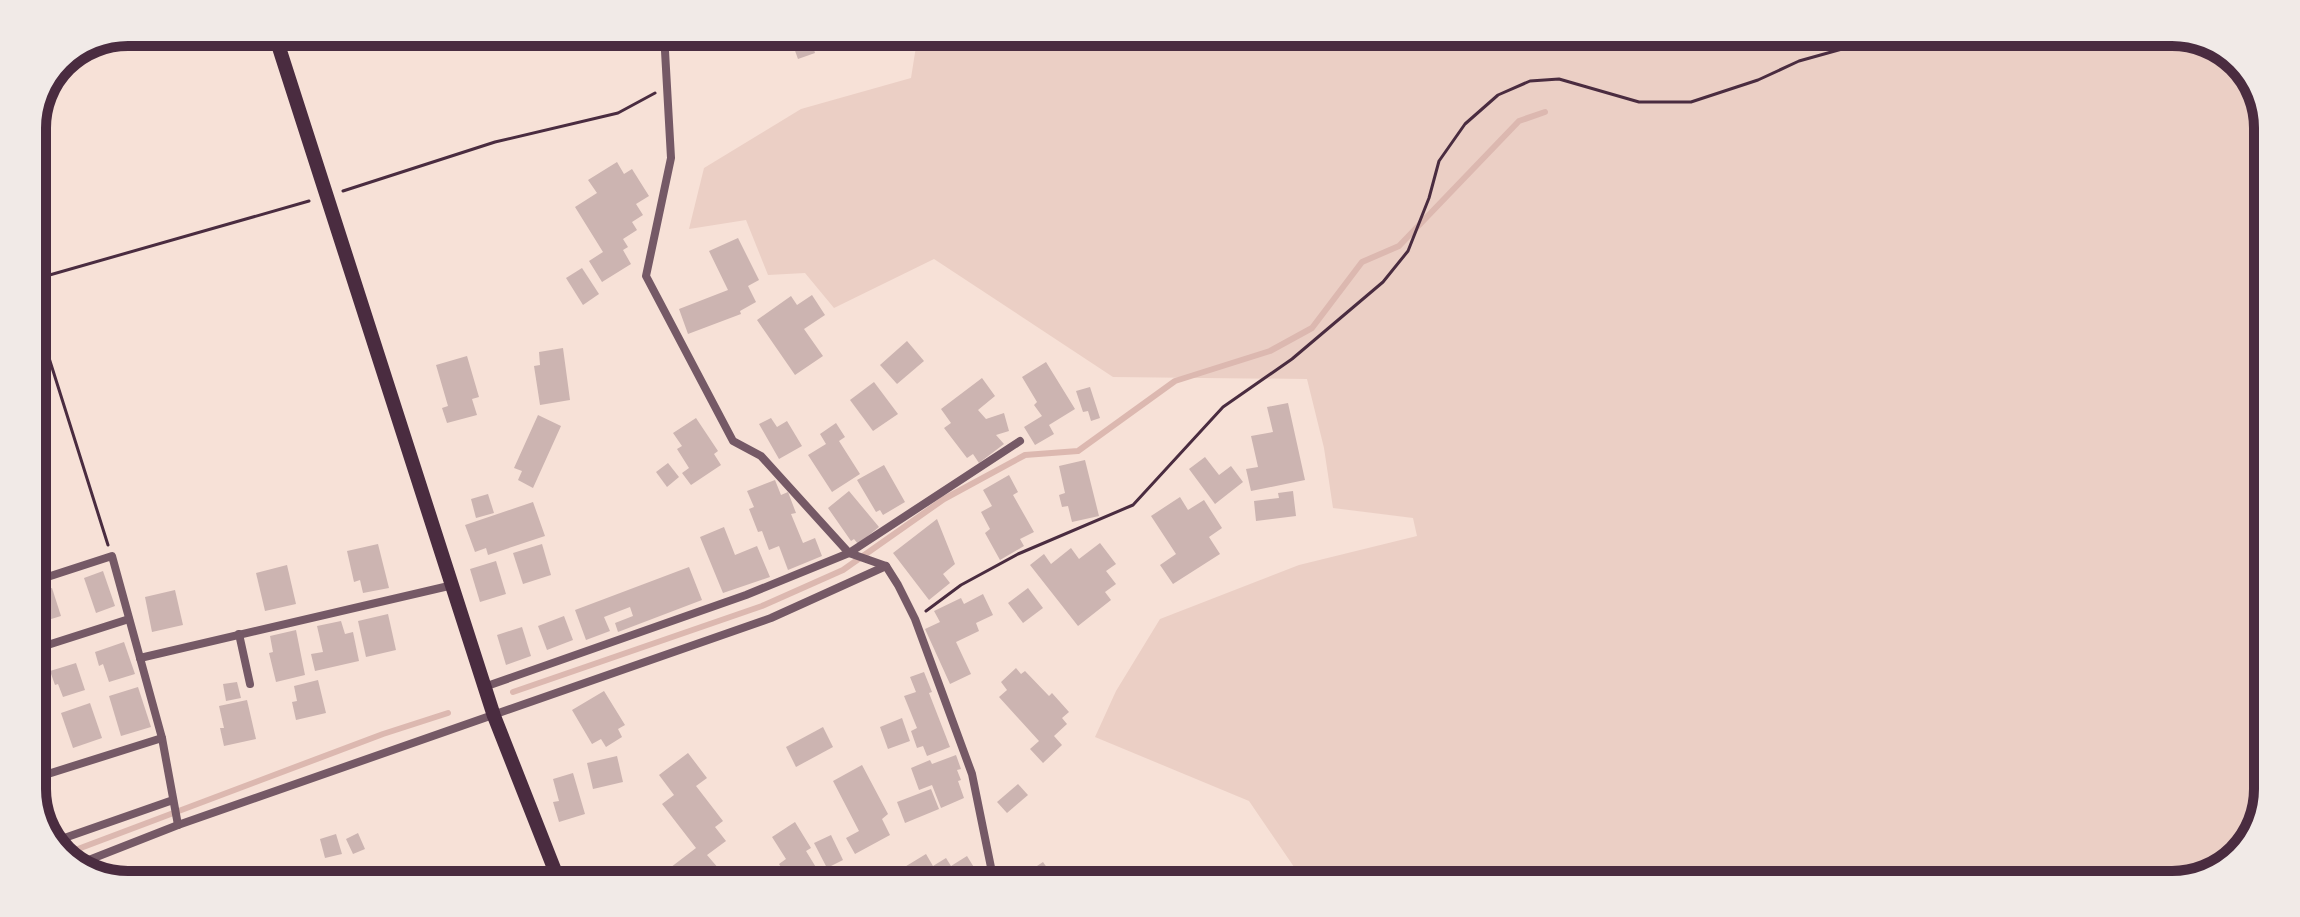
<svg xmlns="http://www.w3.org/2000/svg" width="2300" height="917" font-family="Figtree,sans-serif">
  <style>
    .green { fill: #ebcfc5 }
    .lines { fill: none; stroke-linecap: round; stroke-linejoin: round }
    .stream { stroke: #dcb8b0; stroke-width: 6 }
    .building { fill: #ccb4b1 }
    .path { stroke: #4a2c40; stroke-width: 3 }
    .minor { stroke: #755966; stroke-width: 8 }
    .trunk { stroke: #4a2c40; stroke-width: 14 }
    .rim { fill: none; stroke: #4a2c40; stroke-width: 10 }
  </style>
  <rect width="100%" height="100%" fill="#f7e1d7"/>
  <path class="green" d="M918,34L2203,37L2248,69L2268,122L2263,820L2230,865L2172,885L1305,883L1249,801L1095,737L1116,691L1160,619L1299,565L1417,536L1413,518L1333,508L1324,448L1307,379L1113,377L934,259L834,308L805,273L768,275L746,220L689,229L704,168L801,109L911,78Z"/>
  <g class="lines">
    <g class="stream">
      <path d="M513,692L762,606L843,570L944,499L1025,455L1078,451L1175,381L1270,351L1312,328L1362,262L1399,246L1519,121L1545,112"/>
      <path d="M62,855L383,734L448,713"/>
    </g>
  </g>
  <g class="building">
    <path d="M789,34H809L815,53L798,59Z"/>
    <path d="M815,34H851L852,39L821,50Z"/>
    <path d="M617,162L624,174L632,169L649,196L636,204L643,215L632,222L637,230L623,239L628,247L623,250L631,264L602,282L589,261L603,252L575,207L597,193L588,180Z"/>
    <path d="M738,238L759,280L748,286L756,302L740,311L741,314L688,334L679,309L728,290L709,251Z"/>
    <path d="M582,268L599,294L583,305L566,278Z"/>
    <path d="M812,295L825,315L804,329L823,356L795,375L757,320L791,296L797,305Z"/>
    <path d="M907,341L924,361L897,384L880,365Z"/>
    <path d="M563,348L570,400L540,405L534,366L540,365L539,352Z"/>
    <path d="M467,356L479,397L472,399L477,415L447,423L442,408L448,406L436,365Z"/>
    <path d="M1046,362L1075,409L1049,425L1054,434L1035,445L1024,427L1042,416L1034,405L1037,402L1022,377Z"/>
    <path d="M982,378L995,396L978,410L986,419L1004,413L1009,431L996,435L1004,444L979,463L973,454L967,458L944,428L951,423L941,409Z"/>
    <path d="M874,382L898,414L873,431L850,400Z"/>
    <path d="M1090,387L1100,418L1091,421L1088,411L1083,412L1076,391Z"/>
    <path d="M1288,403L1305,480L1251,491L1246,469L1258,467L1251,436L1273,432L1267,407Z"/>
    <path d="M538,415L561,426L533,488L518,480L522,471L514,468Z"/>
    <path d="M696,418L718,451L714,454L721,465L691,485L682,473L689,468L677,449L682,446L673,433Z"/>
    <path d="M771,418L777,427L787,421L802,446L779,459L759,424Z"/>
    <path d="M836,423L845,437L839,441L860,474L832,492L808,455L826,444L820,434Z"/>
    <path d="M1205,457L1219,475L1231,466L1243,482L1215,504L1189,469Z"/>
    <path d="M1085,460L1099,516L1072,522L1068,506L1062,507L1059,495L1065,493L1059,466Z"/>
    <path d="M668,463L679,477L667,487L656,472Z"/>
    <path d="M884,465L905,502L883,515L880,510L876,512L857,480Z"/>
    <path d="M1009,475L1018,492L1013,495L1034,532L1020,539L1024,546L1000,560L985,533L990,529L981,512L992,506L983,490Z"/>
    <path d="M775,480L781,495L788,492L796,513L791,514L803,543L815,538L822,556L788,570L779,546L769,550L762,531L758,532L749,509L754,507L747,491Z"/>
    <path d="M849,491L879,527L858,544L854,539L851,541L828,508Z"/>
    <path d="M1293,491L1296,516L1256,521L1254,501L1279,498L1278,493Z"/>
    <path d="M488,494L494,513L476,518L471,499Z"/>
    <path d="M1180,497L1188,510L1204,500L1222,528L1209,537L1220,554L1173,584L1160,565L1176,554L1151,516Z"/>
    <path d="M533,502L545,536L488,555L486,548L475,552L465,525Z"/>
    <path d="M937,519L955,564L943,574L950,583L929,600L893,553Z"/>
    <path d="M724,527L735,555L757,546L770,577L723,593L700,537Z"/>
    <path d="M1100,543L1116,564L1106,571L1116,584L1105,592L1111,600L1078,626L1030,565L1044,554L1051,564L1071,548L1079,559Z"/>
    <path d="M378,544L389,588L363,593L360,580L354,582L347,551Z"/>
    <path d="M542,544L551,575L523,584L513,553Z"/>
    <path d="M496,561L506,594L480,602L470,569Z"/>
    <path d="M287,565L296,604L265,611L256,573Z"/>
    <path d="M689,567L702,600L618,632L615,623L633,616L630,607L604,617L610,631L586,640L575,610Z"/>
    <path d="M103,571L115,606L96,613L84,578Z"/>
    <path d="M52,588L61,616L35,624L32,594Z"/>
    <path d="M1028,588L1043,608L1023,623L1008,603Z"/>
    <path d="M175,590L183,625L152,632L145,597Z"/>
    <path d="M983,594L993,615L976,623L979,631L956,642L971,674L950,684L925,629L940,622L934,611L961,598L964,604Z"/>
    <path d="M388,614L396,650L366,657L358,621Z"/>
    <path d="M564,616L573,640L547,650L538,626Z"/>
    <path d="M341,621L345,634L353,632L359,661L315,671L311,654L323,652L317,626Z"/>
    <path d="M522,627L531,656L506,665L497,635Z"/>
    <path d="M296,630L305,675L276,682L269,653L273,652L270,636Z"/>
    <path d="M124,642L135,674L109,682L103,664L99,666L95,652Z"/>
    <path d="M76,663L85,690L63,697L58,684L55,685L50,671Z"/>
    <path d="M1016,668L1021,674L1025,671L1049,696L1052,693L1069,712L1062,718L1067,724L1054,736L1062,745L1043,763L1030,749L1039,741L999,697L1007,690L1001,682Z"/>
    <path d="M924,672L932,692L929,693L950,747L927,756L923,746L917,748L911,731L917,728L904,696L916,692L910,677Z"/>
    <path d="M318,680L326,713L296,720L292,702L297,701L294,686Z"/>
    <path d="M237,682L241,698L226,701L223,684Z"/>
    <path d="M138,687L151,727L121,736L109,696Z"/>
    <path d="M604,691L625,725L618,729L622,737L606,747L601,739L592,744L572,710Z"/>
    <path d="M247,700L256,739L224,746L220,728H224L219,706Z"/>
    <path d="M90,703L102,738L73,748L61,713Z"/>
    <path d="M41,717L51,748L32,754V720Z"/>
    <path d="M902,718L910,741L888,749L880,727Z"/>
    <path d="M823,727L833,747L796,767L786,747Z"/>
    <path d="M688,753L707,778L696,786L723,821L715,827L726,841L707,855L719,869L703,881H667L662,874L696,848L662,804L674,795L659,775Z"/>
    <path d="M956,755L961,769L957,770L961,780L958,781L964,798L941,808L932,785L919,790L911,768L930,760L932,764Z"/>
    <path d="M617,756L623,782L593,789L587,763Z"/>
    <path d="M862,765L888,814L882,819L890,835L855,854L846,838L859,831L833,781Z"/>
    <path d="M573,773L585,814L559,822L553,802L559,801L553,779Z"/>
    <path d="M1018,784L1028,795L1007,813L997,802Z"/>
    <path d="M931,789L939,809L905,823L897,802Z"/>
    <path d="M795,822L811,848L806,851L817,869L796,881H790L779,864L786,859L772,837Z"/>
    <path d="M358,833L365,849L353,854L346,839Z"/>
    <path d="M336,834L342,854L325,858L320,839Z"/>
    <path d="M831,835L843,860L827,868L814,843Z"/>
    <path d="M926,854L933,866L946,858L951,866L967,856L983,882H904L898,871Z"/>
    <path d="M1043,862L1057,882H1013Z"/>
  </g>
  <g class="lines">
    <g class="path">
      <path d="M343,191L495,142L618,113L655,93"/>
      <path d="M32,280L309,201"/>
      <path d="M32,304L108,545"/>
      <path d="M926,611L961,585L1018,554L1133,505L1223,407L1292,359L1383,282L1408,251L1429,198L1439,161L1465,124L1498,95L1530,81L1559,79L1639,102H1691L1758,80L1799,61L1878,39L1903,37"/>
    </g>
    <g class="minor">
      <path d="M664,33L671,158L646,276L733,441L761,456L849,553L886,566L898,585L915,619L972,774L994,882"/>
      <path d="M32,582L112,556L162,738L178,825"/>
      <path d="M239,634L250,684"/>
      <path d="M32,650L129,619"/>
      <path d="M140,658L453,585"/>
      <path d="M487,686L746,595L849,553L1020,441"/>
      <path d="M32,779L162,738"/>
      <path d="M50,843L173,800"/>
      <path d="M76,865L178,825L771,618L886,566"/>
    </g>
    <path class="trunk" d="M274,32L494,716L559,881"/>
  </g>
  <path d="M0 0H2300V917H0ZM128 46H2172A82 82 0 0 1 2254 128V789A82 82 0 0 1 2172 871H128A82 82 0 0 1 46 789V128A82 82 0 0 1 128 46Z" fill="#f1eae7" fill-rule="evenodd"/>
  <path class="rim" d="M128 46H2172A82 82 0 0 1 2254 128V789A82 82 0 0 1 2172 871H128A82 82 0 0 1 46 789V128A82 82 0 0 1 128 46Z"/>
</svg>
